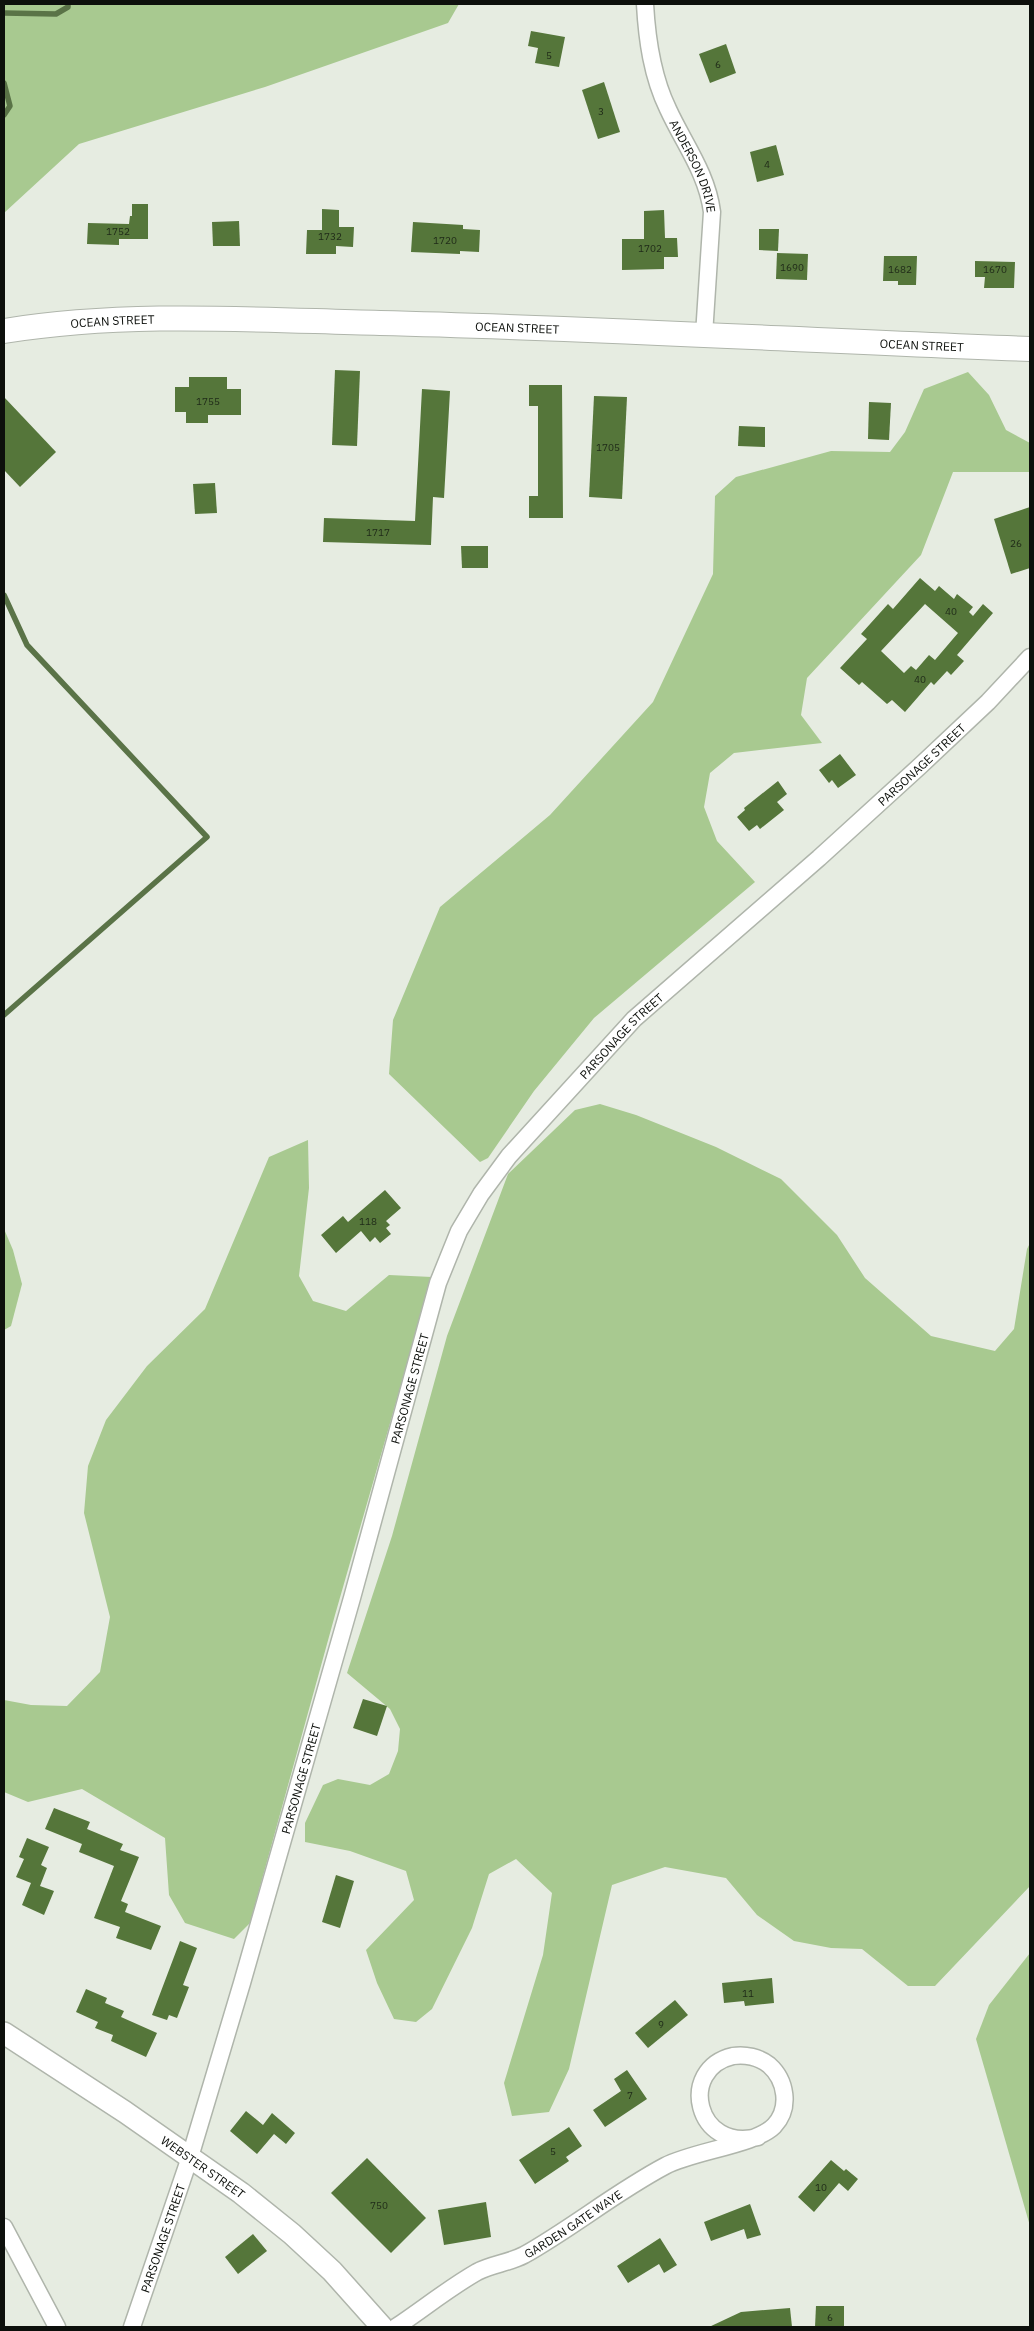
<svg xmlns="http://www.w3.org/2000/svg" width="1034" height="2331" font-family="'IBM Plex Sans',sans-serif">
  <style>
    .green { fill: #a8c990 }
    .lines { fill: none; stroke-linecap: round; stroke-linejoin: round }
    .stream { stroke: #5a7347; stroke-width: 5.5 }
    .building { fill: #55763a; fill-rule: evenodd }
    .minor-casing { stroke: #afb5ab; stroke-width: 19 }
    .tertiary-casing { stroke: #afb5ab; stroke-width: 24 }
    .secondary-casing { stroke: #afb5ab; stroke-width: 26 }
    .minor { stroke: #fff; stroke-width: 16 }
    .tertiary { stroke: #fff; stroke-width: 21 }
    .secondary { stroke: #fff; stroke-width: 24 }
    .labels { text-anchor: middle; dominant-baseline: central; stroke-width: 5; stroke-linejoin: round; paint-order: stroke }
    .number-label { font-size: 10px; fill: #1f2a18 }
    .street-label { font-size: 12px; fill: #0d100c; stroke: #fff }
  </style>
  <rect width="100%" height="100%" fill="#e6ece1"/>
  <g class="green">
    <path d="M4,4H459L448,23L265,87L79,144L4,213Z"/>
    <path d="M968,372L989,395L1006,430L1030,443V472H953L921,555L807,678L801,715L822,743L734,753L710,773L704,807L717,841L755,882L594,1018L534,1091L488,1158L480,1162L389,1074L393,1020L440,907L550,815L653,702L713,574L715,496L736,477L831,451L890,452L905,432L924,389Z"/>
    <path d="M600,1104L636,1115L716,1147L781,1179L837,1235L865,1278L931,1336L995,1351L1014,1329L1027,1249L1030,1243V1886L935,1986H908L862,1949L831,1948L794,1941L757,1915L726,1878L665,1867L612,1885L569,2069L549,2112L512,2116L504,2083L543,1955L552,1893L516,1859L489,1874L472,1928L432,2009L416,2022L394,2019L377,1983L366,1950L414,1900L406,1871L350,1851L305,1842V1823L323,1785L338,1779L370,1785L389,1774L398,1751L400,1729L390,1709L347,1673L392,1536L447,1336L508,1174L575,1110Z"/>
    <path d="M308,1140L309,1188L299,1276L313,1301L346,1311L389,1275L432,1277L335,1615L250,1923L234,1939L185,1923L169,1895L165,1838L82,1789L28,1802L4,1792V1700L31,1705L67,1706L100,1672L110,1617L84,1513L88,1466L106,1420L147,1366L205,1309L269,1157Z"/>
    <path d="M4,1229L13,1250L22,1284L11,1326L4,1330Z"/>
    <path d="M1030,1953V2226L976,2039L989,2005Z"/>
  </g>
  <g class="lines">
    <g class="stream">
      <path d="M4,13L56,14L68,7V4"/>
      <path d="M4,83L10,106L4,115"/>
      <path d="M4,595L27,645L207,837L4,1015"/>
    </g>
  </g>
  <g class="building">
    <path d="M531,31L565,37L559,67L535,63L538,48L528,46Z"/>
    <path d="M726,44L736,73L710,83L699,54Z"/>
    <path d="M604,82L620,132L598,139L582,90Z"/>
    <path d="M776,145L784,175L757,182L750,152Z"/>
    <path d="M132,204H148V239H119V245L87,244L88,223L129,224L130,216H132Z"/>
    <path d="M322,209L339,210V227H354L353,247L336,246V254H306L307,230H322Z"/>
    <path d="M664,210L665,238H677L678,257H664V269L622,270V239H644V211Z"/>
    <path d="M239,221L240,246H213L212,222Z"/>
    <path d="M413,222L463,225V229L480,230L479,252L460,251V254L411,252Z"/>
    <path d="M759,229H779L778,251L759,250Z"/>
    <path d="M777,253L808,254L807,280L776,279Z"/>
    <path d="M884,256H917L916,285H898V281H883Z"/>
    <path d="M975,261L1015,262L1014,288H984L985,277H975Z"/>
    <path d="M335,370L360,371L357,446L332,445Z"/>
    <path d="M189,377H227V389H241V415H208V423H186V412H175V387H189Z"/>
    <path d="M529,385H562L563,518H529V496H538V406H529Z"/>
    <path d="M422,389L450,391L444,498L433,497L431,545L323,542L324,518L415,521Z"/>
    <path d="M594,396L627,397L622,499L589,497Z"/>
    <path d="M4,397L56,452L20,487L4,470Z"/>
    <path d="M869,402L891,403L889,440L868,439Z"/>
    <path d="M739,426L765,427V447L738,446Z"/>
    <path d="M215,483L217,513L195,514L193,484Z"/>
    <path d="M1030,507V568L1011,574L994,519Z"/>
    <path d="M461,546H488V568H462Z"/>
    <path d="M920,578L935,591L939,586L954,599L957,594L973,607L969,612L973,616L983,604L993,613L957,655L964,661L951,675L947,671L934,685L931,682L905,712L892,700L887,704L862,682L859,685L840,668L867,639L861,634L888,604L893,609ZM925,604L958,633L935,660L929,655L916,670L911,666L904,673L881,651Z"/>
    <path d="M840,754L856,775L838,788L832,780L829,783L819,770Z"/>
    <path d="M778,781L787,794L777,802L784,810L760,829L757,825L749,831L737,817L745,810L744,808Z"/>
    <path d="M385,1190L401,1208L386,1221L390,1225L386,1228L391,1234L380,1243L375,1237L370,1242L361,1231L336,1253L321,1235L343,1216L348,1222Z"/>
    <path d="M363,1699L387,1706L377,1736L353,1728Z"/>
    <path d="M54,1808L90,1822L87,1829L123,1844L120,1850L139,1857L121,1901L128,1904L125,1912L161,1926L151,1950L116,1938L120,1927L94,1918L114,1866L79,1852L82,1844L45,1829Z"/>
    <path d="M27,1838L49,1847L41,1865L47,1868L40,1886L54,1891L44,1915L22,1905L31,1883L16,1877L24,1859L19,1857Z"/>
    <path d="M336,1875L354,1881L340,1928L322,1922Z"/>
    <path d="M180,1941L197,1948L183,1985L189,1987L177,2018L169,2015L167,2020L152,2015Z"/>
    <path d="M772,1978L774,2003L745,2006L744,2001L724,2003L722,1983Z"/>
    <path d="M86,1989L107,1998L105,2003L124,2011L121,2017L157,2033L146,2057L111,2041L113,2035L95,2028L98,2022L76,2012Z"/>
    <path d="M675,2000L688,2015L648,2048L635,2033Z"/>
    <path d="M627,2070L647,2099L605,2127L593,2110L621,2091L614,2079Z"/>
    <path d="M246,2111L263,2125L272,2113L295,2133L286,2144L274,2134L257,2154L230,2131Z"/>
    <path d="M569,2127L582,2146L566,2157L569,2161L535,2184L519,2160Z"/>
    <path d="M367,2158L426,2218L391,2253L331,2193Z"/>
    <path d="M831,2160L844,2171L846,2169L858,2179L848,2191L839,2183L814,2212L798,2197Z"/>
    <path d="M486,2202L491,2237L444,2245L438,2210Z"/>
    <path d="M750,2204L761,2235L747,2239L744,2229L711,2241L704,2222Z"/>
    <path d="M253,2234L267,2251L238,2274L225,2257Z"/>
    <path d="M660,2238L677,2265L664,2273L659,2264L628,2283L617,2266Z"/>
    <path d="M816,2306H844V2327H815Z"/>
    <path d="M790,2308L792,2327H709L741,2312Z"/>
  </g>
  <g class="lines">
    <defs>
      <g id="minor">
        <path id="s1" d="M645,4C647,40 652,76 668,109C684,144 707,173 712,212L704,335"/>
        <path d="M4,2227L57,2327"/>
        <path id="s2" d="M132,2327L190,2157L242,1983L352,1598L438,1283L459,1231L481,1194L509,1156L634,1019L819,858L920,766L988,702L1030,657"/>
        <path id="s3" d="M396,2327C423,2309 449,2288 477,2272C492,2264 509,2263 524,2255C572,2228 616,2192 665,2166C693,2151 755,2145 774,2126C791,2108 786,2080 769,2065C759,2057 745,2054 733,2056C677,2069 696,2153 758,2137"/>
      </g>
      <g id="tertiary">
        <path id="s4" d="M4,2033L125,2112L241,2193L292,2234L332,2271L382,2327"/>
      </g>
      <g id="secondary">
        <path id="s5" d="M4,331C129,311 254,320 380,323C597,328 813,341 1030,349"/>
      </g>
    </defs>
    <use href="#minor" class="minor-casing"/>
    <use href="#tertiary" class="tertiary-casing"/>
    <use href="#secondary" class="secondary-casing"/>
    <use href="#minor" class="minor"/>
    <use href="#tertiary" class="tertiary"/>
    <use href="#secondary" class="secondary"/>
  </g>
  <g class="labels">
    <g class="number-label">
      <text x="549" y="55">5</text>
      <text x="718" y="64">6</text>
      <text x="601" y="111">3</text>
      <text x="767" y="164">4</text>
      <text x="118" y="231">1752</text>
      <text x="330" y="236">1732</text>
      <text x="445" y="240">1720</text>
      <text x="650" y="248">1702</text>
      <text x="792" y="267">1690</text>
      <text x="900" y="269">1682</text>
      <text x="995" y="269">1670</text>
      <text x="208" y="401">1755</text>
      <text x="608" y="447">1705</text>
      <text x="378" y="532">1717</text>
      <text x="1016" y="543">26</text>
      <text x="951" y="611">40</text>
      <text x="920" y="679">40</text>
      <text x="368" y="1221">118</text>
      <text x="748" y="1993">11</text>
      <text x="661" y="2024">9</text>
      <text x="630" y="2095">7</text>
      <text x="553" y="2151">5</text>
      <text x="821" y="2187">10</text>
      <text x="379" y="2205">750</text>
      <text x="830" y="2317">6</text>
    </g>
    <g class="street-label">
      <text stroke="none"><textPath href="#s1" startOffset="171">ANDERSON DRIVE</textPath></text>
      <text stroke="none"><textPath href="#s5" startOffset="109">OCEAN STREET</textPath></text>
      <text stroke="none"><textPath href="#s5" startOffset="514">OCEAN STREET</textPath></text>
      <text stroke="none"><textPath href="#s5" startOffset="919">OCEAN STREET</textPath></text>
      <text stroke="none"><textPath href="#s2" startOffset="1804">PARSONAGE STREET</textPath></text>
      <text stroke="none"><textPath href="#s2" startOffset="1399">PARSONAGE STREET</textPath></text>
      <text stroke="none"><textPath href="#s2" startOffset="979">PARSONAGE STREET</textPath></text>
      <text stroke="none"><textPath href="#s2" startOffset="574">PARSONAGE STREET</textPath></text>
      <text stroke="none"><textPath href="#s4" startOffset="240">WEBSTER STREET</textPath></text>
      <text stroke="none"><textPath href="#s3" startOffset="206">GARDEN GATE WAYE</textPath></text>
      <text stroke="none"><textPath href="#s2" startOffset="94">PARSONAGE STREET</textPath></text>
    </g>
  </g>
  <rect width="1034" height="2331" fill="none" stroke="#0d100c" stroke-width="10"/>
</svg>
